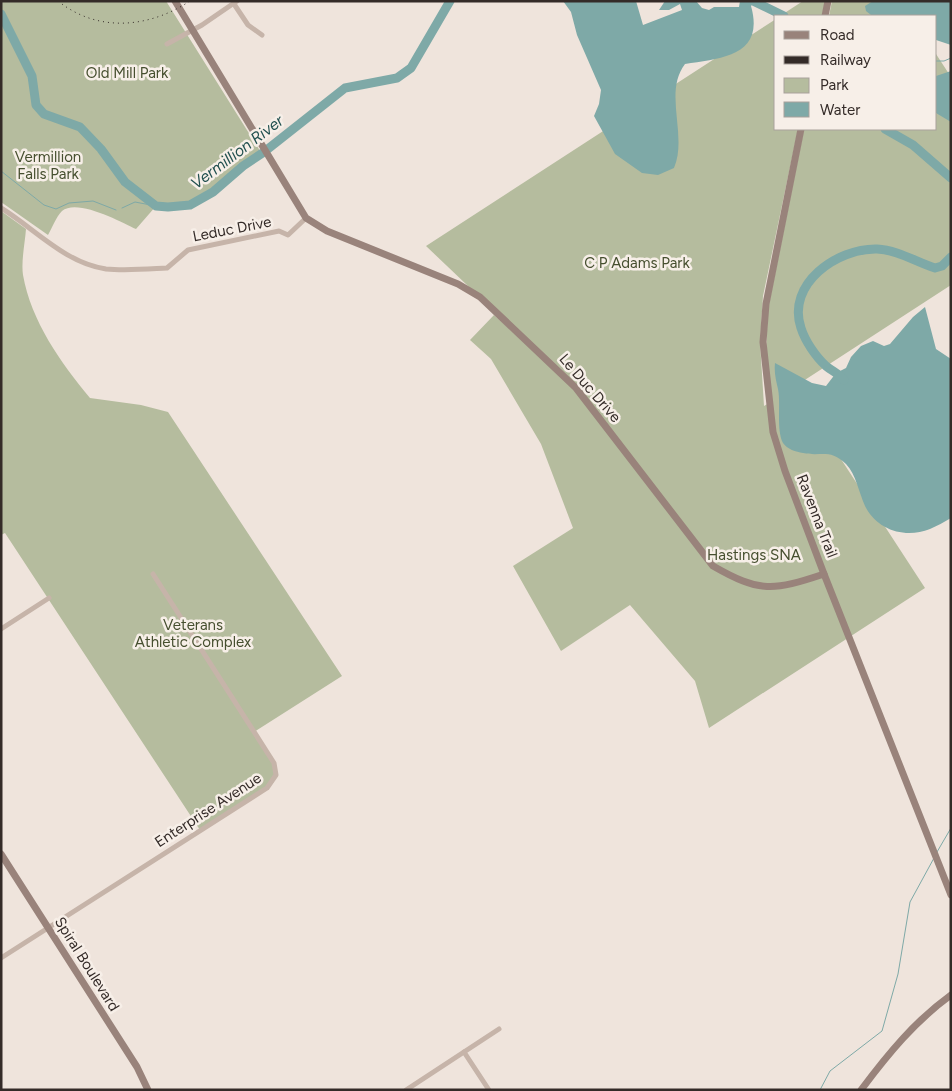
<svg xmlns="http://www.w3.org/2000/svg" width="952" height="1091" font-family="Figtree,sans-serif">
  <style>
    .green { fill: #b5bc9e }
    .water { fill: #7ea9a7 }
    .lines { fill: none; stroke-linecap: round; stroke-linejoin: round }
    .stream { stroke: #7ea9a7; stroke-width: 1 }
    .river { stroke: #7ea9a7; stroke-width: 9 }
    .street { stroke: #c6b4a9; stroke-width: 5 }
    .secondary { stroke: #99837b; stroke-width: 7 }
    .rail { stroke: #342b28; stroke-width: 1; stroke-dasharray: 1 4; stroke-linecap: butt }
    .labels { text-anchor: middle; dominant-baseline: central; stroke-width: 5; stroke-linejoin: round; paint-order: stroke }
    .park-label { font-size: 15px; fill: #464f2f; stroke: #f7efe8 }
    .street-label { font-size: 15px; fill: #342b28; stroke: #f7efe8 }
    .water-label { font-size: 16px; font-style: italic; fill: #235150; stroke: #f7efe8 }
  </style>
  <rect width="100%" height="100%" fill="#efe4dc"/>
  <g class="green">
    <path d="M1,1H166L262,154C238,169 218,194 191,205C181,209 166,207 156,206L136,229C121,222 77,198 62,211C56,217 52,228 48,235L1,202Z"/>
    <path d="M803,1H825L822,16H780Z"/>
    <path d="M832,1H901L911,16H829Z"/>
    <path d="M776,19V129H798L763,296L760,342L764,406L769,403L766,352L768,309L804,129H936V54L951,77V285L794,387L925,588L709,728L695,681L630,605L561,651L513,566L573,528L541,444L491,359L470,340L494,315L591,403L426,246Z"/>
    <path d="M1,211L26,229C25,243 21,261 23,275C31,321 61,363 90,398L141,405L168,412L342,676L254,732L274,763V782L200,830L5,533L1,535Z"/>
  </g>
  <g class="water">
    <path d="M563,1H636L643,25L682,10L680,4L669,10H659L665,1H696L702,8L709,10L714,7H739L740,1L754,2L751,6C765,56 722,58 685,64C663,93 688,135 674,168L658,175L642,173L615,154L594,116L599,104L601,90L577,35L571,12Z"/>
    <path d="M873,1H951V45L936,40V16L871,15L866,11L865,6Z"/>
    <path d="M951,71V122L936,113V76Z"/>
    <path d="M925,307L936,349L951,359V518C944,522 937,526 930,529C905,539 877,530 865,506C859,493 856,474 846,464C829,448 822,457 803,453C796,452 787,449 783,443C776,429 781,404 778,389C776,380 774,373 775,363L812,383L826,386L836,373L846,368L851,357L861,346L873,341L884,346L890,344L913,317Z"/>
  </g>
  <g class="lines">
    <g class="stream">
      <path d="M936,61H944L951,58"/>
      <path d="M1,171L44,205L56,209L69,203L93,201L116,210"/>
      <path d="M122,208L135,202L156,206"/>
      <path d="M937,852L951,828"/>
      <path d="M820,1090L830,1071L882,1031L898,974L910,902L934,858"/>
    </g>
    <g class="river">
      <path d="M753,1L784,16"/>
      <path d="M1,14L32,76L36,105L44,114L80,127L101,149L125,182L156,206L168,207L190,205L213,192L243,166L264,152L345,88L397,78L411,68L450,1"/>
      <path d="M885,129L913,145L951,178"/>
      <path d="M844,380C839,374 832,371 826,366C816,357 805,341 801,328C786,284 837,248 877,249C898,250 916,262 935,268L942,266L951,257"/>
    </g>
    <g class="street">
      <path d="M234,4L248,25L262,35"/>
      <path d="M167,44L202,25L237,1"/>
      <path d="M1,208C35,229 65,263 106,269C126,271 148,269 167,268L188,250L279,231L288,235L306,218"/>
      <path d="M1,629L49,598"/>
      <path d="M1,958L267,788L276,775L274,763L153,574"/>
      <path d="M464,1052L489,1090"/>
      <path d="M406,1090L499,1029"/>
    </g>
    <g class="secondary">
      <path d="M175,1L306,218L327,231L458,284L480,297L576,388L713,566C760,593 773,591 824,574"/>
      <path d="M825,16L828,1"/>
      <path d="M801,129L766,304L763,342L773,432L785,471L824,574L951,895"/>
      <path d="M1,854L137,1067L148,1090"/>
      <path d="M861,1090C888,1054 915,1021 951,995"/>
    </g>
    <path class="rail" d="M58,1C98,33 149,28 190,1"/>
  </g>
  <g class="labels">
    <g class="park-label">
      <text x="127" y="73">Old Mill Park</text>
      <text x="48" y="157">Vermillion<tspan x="48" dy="17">Falls Park</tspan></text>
      <text x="637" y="263">C P Adams Park</text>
      <text x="754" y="555">Hastings SNA</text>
      <text x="193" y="625">Veterans<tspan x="193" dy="17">Athletic Complex</tspan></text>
    </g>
    <g class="street-label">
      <text transform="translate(232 229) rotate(-11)">Leduc Drive</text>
      <text transform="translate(590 388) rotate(49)">Le Duc Drive</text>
      <text transform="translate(817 516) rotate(69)">Ravenna Trail</text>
      <text transform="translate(208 810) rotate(-33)">Enterprise Avenue</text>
      <text transform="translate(87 964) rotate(58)">Spiral Boulevard</text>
    </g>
    <g class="water-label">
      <text transform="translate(237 152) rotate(-37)">Vermillion River</text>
    </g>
  </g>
  <rect width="952" height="1091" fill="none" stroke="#342b28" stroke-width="5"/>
  <rect x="774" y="15" width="162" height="115" fill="#f7efe8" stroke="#a9a19b"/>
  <rect x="784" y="31" width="25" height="8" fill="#99837b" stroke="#a9a19b"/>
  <text x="820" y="40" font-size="15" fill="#342b28">Road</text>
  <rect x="784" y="56" width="25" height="8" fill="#342b28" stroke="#a9a19b"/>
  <text x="820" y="65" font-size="15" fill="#342b28">Railway</text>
  <rect x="784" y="78" width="25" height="15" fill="#b5bc9e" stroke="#a9a19b"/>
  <text x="820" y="90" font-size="15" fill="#342b28">Park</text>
  <rect x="784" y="102" width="25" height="15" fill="#7ea9a7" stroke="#a9a19b"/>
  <text x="820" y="115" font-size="15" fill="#342b28">Water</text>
</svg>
